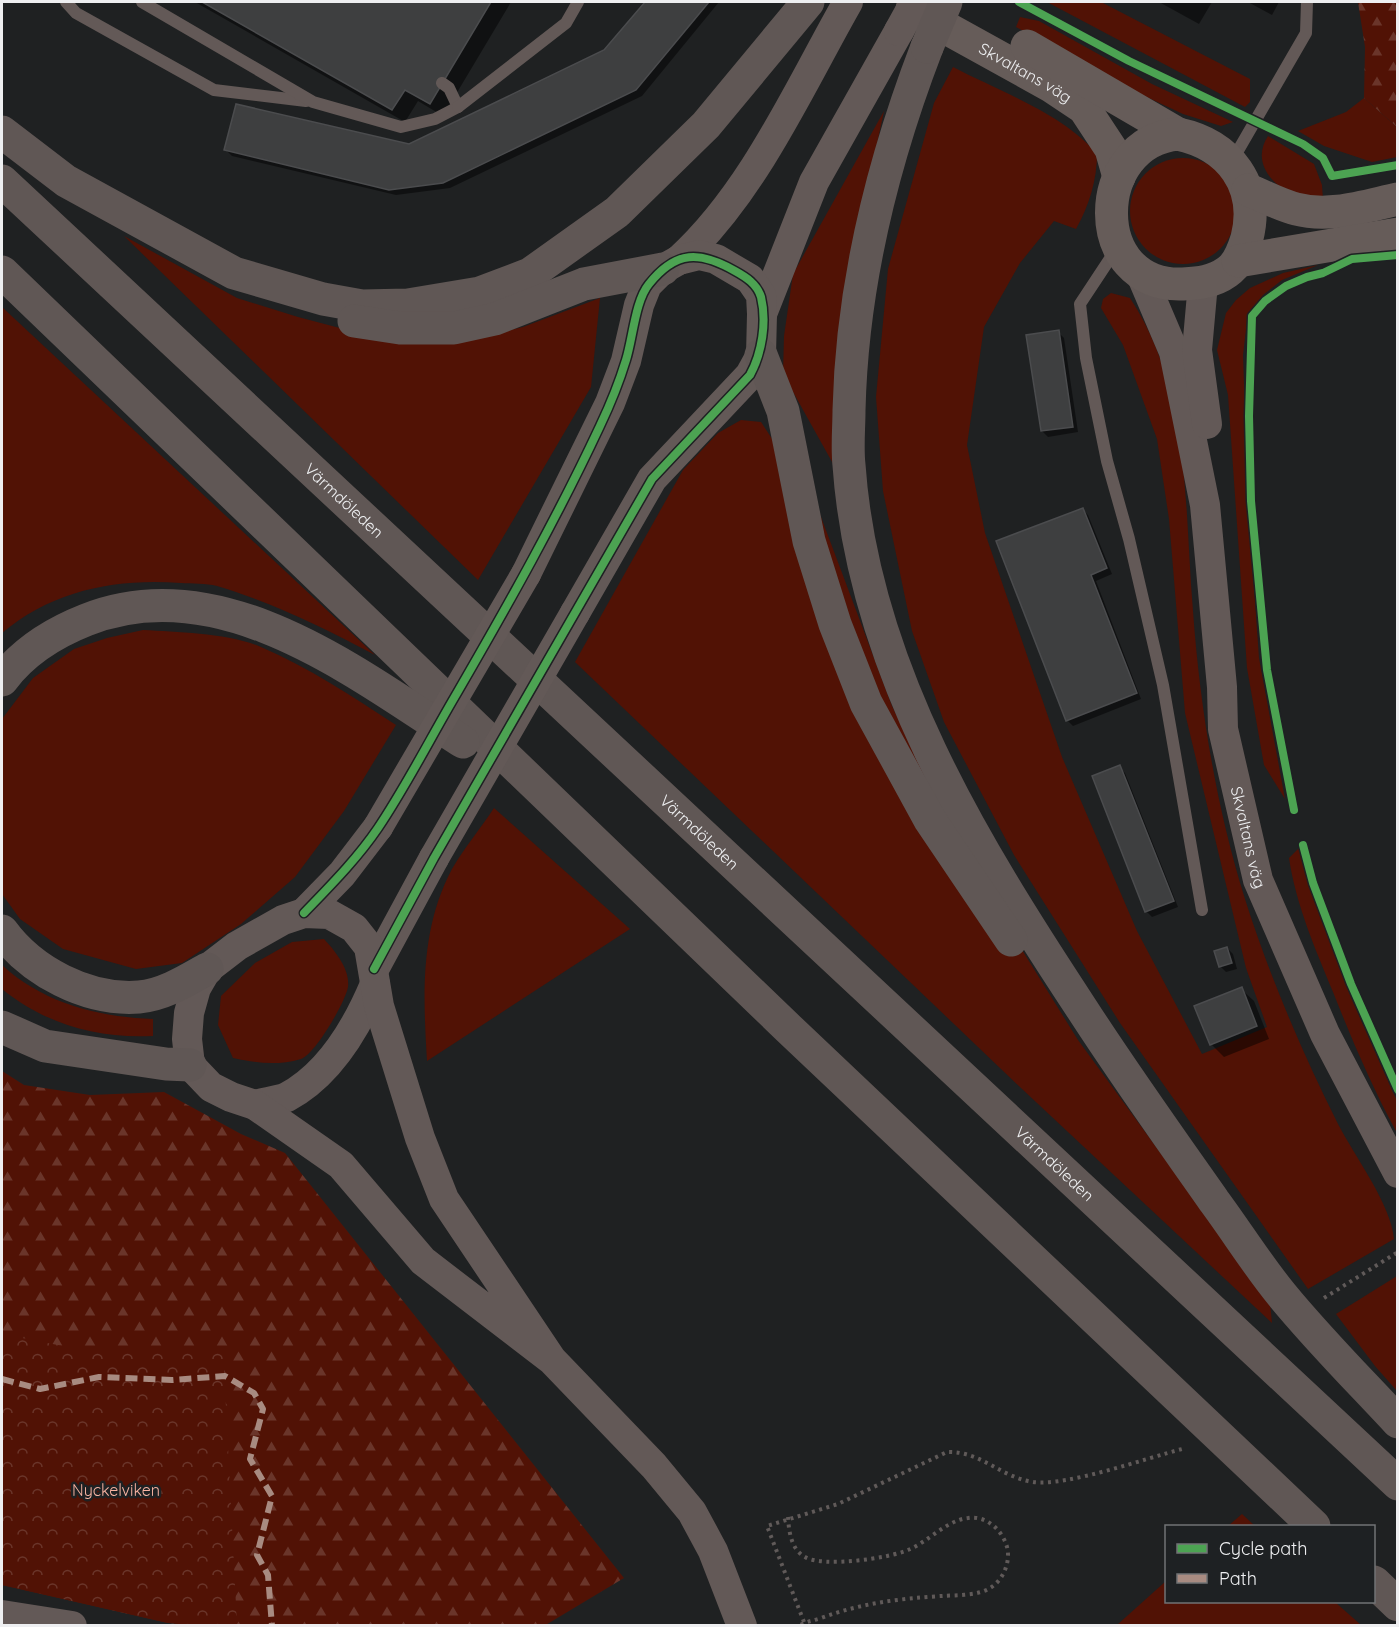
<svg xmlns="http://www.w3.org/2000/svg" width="1399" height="1627" font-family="Quicksand,sans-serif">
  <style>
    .grass { fill: #511205 }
    .forest { fill: url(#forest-firs) }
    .park { fill: url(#park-crowns) }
    .shadow { fill: #0007 }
    .building { fill: #3e3f40; stroke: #4b4c4e; stroke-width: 1.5 }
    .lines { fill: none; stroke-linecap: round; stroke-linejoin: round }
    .path { stroke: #605a59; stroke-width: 4; stroke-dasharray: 3 4.5; stroke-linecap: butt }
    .service { stroke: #635957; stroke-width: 12 }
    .tertiary { stroke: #635957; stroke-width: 30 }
    .secondary { stroke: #665c59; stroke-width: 33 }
    .motorway { stroke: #605755; stroke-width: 33 }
    .tertiary-bridge { stroke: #635957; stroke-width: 30 }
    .motorway-bridge { stroke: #605755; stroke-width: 33 }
    .quiet { stroke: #a88b81; stroke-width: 6; stroke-dasharray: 12 6; stroke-linecap: butt }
    .cycleway-casing { stroke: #1e2123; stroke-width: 11 }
    .cycleway { stroke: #4ca352; stroke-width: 8 }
    .labels { text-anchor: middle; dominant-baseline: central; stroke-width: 5; stroke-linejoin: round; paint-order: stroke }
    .street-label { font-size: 16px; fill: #eeeff1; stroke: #1e2123 }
    .park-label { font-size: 16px; fill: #f9b4a2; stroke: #1e2123 }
  </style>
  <defs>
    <pattern id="forest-firs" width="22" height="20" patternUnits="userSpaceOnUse" patternTransform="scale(1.5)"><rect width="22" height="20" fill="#511205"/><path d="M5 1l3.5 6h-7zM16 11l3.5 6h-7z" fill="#6a352a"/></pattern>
    <pattern id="park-crowns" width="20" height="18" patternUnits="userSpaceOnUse" patternTransform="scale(1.5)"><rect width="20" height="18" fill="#511205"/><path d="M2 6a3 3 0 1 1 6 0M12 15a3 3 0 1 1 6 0" fill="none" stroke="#6a352a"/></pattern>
  </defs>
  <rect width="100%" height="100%" fill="#1f2122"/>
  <g class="grass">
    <path d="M1047,2H1101L1250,79V102L1245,107Z"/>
    <path d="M1020,17L1039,21L1152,84L1233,122L1221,126L1183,114L1136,92L1016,27Z"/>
    <path d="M953,67C999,91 1064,114 1097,154C1097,180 1089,206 1076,229L1054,221L1020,263L984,327L967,445L985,533L1062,757L1137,931L1202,1054L1267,1027L1246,968L1185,713L1169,519L1157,439L1123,345L1101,308L1103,299L1111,293L1130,298C1191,390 1184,505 1193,611C1200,708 1216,806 1245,899C1269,975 1302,1052 1338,1124C1355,1157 1391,1204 1394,1239L1308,1289L1120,1023L1014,855L944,722L912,631L883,491L876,397L888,269L934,103Z"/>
    <path d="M1364,98L1397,127V157L1372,162L1324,146L1298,131L1346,112Z"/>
    <path d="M884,111L842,308L836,469L783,374L784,336L793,274Z"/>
    <path d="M1268,136L1314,164L1322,185L1323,200C1291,203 1245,171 1268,136Z"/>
    <circle cx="1183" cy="211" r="53"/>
    <path d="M124,236L237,298L298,317L389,341L455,343L523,327L600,298L591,387L478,580Z"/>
    <path d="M1318,265L1282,280L1263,295L1247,321L1243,355L1248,501L1259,658L1285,799L1264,765L1247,668L1228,395L1217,350L1226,313L1236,300L1250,288L1283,273Z"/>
    <path d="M2,307L375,655C324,628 273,603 217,586C206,583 192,584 181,583C116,578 53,590 2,633Z"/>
    <path d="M741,420L761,422L818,509L892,706L976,876L1078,1040L1270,1303L1272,1323L1021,1088L575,662L683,470L718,433Z"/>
    <path d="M143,630C178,632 228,633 261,647C308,667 353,697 396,725L344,811L295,877L241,924L182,963L136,969L63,949L20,919L2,894V719L33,678L74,649L107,638Z"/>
    <path d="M494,808L630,929L427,1061C423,995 420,929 452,869C464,848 481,828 494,808Z"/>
    <path d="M1299,848L1309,885L1353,1002L1397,1101V1133C1372,1087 1352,1040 1333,992C1315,948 1296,905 1289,858Z"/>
    <path d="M324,939C335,951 350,969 348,987C345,1003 315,1054 301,1059C277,1066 256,1063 233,1058L218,1025L221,996L255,963L292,942Z"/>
    <path d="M2,965C43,1003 98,1017 153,1019V1036C98,1039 45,1024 2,989Z"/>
    <path d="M1397,1276V1391L1375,1366L1336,1314Z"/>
    <path d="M1242,1514L1255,1526H1228Z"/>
    <path d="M1166,1581V1602H1335L1361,1625H1117Z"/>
  </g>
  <g class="forest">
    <path d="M1358,2H1397V127L1364,98L1365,47Z"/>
    <path d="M2,1071L24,1085L90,1095L164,1092L241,1134L285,1153L624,1578L544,1626H199L168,1623L2,1585Z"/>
  </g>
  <path class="park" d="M2,1334L78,1349L223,1348L237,1625L168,1623L2,1585Z"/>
  <g class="shadow">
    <path d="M195,2H511L443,116L418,101L405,122Z"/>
    <path d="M647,2H719L642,96L450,188L396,195L232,156L226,150L409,145L605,51Z"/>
    <path d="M1159,2H1212L1199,24Z"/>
    <path d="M1248,2H1279L1272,15Z"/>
    <path d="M1058,332L1064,338L1078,432L1048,437L1042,431Z"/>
    <path d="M1082,509L1088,515L1112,574L1096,581L1141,699L1073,726L1067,720Z"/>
    <path d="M1119,767L1125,773L1178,907L1152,917L1146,911Z"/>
    <path d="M1227,948L1233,954L1237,969L1226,972L1220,966Z"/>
    <path d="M1241,989L1254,1001L1269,1039L1224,1057L1211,1044Z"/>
  </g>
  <g class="building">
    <path d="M202,2H491L430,104L405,90L392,110Z"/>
    <path d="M645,2H709L636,90L443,183L389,190L224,150L236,104L409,144L604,50Z"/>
    <path d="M1059,330L1073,427L1041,431L1026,335Z"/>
    <path d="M1083,508L1107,568L1091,575L1137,693L1066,721L996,541Z"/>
    <path d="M1120,765L1174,901L1145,912L1092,776Z"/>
    <path d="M1227,947L1232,963L1219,967L1214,951Z"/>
    <path d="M1242,987L1257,1026L1210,1045L1194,1006Z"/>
  </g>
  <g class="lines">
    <g class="path">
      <path d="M1324,1298L1398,1252"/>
      <path d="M788,1517C789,1532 791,1549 805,1557C823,1568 890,1558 908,1550C928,1542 947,1520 968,1518C985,1515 1001,1529 1006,1544C1012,1559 1004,1580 990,1588C978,1596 955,1595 941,1596C897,1599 862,1603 821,1618C813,1621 806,1621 799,1626"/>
      <path d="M804,1622L767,1526L838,1504L947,1452C981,1451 1000,1477 1033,1482C1065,1487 1147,1458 1182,1449"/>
    </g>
    <g class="service">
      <path d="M66,2L76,13L214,90L306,101"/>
      <path d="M142,2L313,102L401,127L435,119L458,107L449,88L442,83"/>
      <path d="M458,107L566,23L578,2"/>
      <path d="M1232,161L1306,33L1307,2"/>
      <path d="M1117,248L1080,304L1086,358L1107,461L1129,539L1163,685L1202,910"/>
    </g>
    <g class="tertiary">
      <path d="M679,260C753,193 799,88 848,2"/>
      <path id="s1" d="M1140,272L1174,352L1205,505L1222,687L1223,729L1258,880L1325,1034L1398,1173"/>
      <path d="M1203,283L1197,350L1207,424"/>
      <path d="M762,314L814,182L899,31"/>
      <path d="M526,574L610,403L626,361L639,305L647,285L663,269L679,260L699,255L716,259L750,279L761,295L762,314L761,355L750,375L652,479L575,613"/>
      <path d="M304,913L342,874L378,827"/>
      <path d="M374,969L434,858"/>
      <path d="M255,1105C265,1102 278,1101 287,1097C330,1074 357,1027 375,984"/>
      <path d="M552,1360L444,1199L420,1138L379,1006L369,947L354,928L329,914L304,913L283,920L237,946L207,969L196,988L189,1013L187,1039L190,1065L211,1087L231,1097L255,1105L341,1165L423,1261L552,1360L654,1466L692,1512L713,1551L742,1626"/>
      <path d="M2,1615L72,1626"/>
    </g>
    <g class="secondary">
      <path id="s2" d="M912,9L1051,86L1084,108L1111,149L1119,177"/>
      <path d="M1027,46L1178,134"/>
      <path d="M1178,134C1230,145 1260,186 1247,238C1243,251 1238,265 1227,272C1213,282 1199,283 1183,284C1087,288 1090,142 1178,134Z"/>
      <path d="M1248,190C1264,196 1280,205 1296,209C1330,218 1365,206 1398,199"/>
      <path d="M1238,261L1398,234"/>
    </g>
    <g class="motorway">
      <path d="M927,47C882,164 852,285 849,410C849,428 847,447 849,465C863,666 974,845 1082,1009C1124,1074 1169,1137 1214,1201C1237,1232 1258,1266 1282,1295C1318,1339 1359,1380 1398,1422"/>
      <path d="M2,132L66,181L234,273L323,299L362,306L408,305L480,293L530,274L617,212L706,125L808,2"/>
      <path id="s3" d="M2,181L1398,1484"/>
      <path d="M2,272L788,1028L1314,1526"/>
      <path d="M354,321L400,328H454L495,319L584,284L663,269"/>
      <path d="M761,355L783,411L809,541L835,624L866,703L930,820L1011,940"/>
      <path d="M2,680C23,652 53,633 86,620C220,566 356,673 463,742"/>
      <path d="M2,931C31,971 87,1001 139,997C163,995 186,981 207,969"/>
      <path d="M2,1027L45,1046L166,1064L190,1065"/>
      <path d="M1374,1582L1398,1605"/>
    </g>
    <g class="tertiary-bridge">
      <path d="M899,31L915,2"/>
      <path d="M378,827L526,574"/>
      <path d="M434,858L575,613"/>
    </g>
    <path class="motorway-bridge" d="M927,47L946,2"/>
    <path class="quiet" d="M2,1379L40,1389L99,1377L172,1380L225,1376L254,1393L263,1409L250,1459L272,1496L257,1555L268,1575L272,1626"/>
    <defs>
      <g id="cycleway">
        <path d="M1019,2L1129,61L1303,144L1323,158L1332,176L1398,165"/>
        <path d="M1294,810L1267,670L1251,501L1249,416L1252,316L1265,301L1286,286L1307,277L1323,273L1352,259L1398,255"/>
        <path d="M1303,845L1313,883L1351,984L1398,1090"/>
        <path d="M304,913C330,886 357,859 378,828C407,785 431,737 457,693C508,605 557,518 600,426C610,405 619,383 626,360C633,338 635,301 649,284C676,250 700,251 735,271C746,277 757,284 761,297C767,322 762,353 750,375L652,479L434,858L374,969"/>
      </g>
    </defs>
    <use href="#cycleway" class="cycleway-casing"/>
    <use href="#cycleway" class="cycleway"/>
  </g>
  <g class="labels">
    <g class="street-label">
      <text stroke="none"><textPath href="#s2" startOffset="130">Skvaltans väg</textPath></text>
      <text stroke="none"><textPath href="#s3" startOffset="468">Värmdöleden</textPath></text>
      <text stroke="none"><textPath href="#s3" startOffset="954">Värmdöleden</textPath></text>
      <text stroke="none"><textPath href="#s1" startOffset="579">Skvaltans väg</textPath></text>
      <text stroke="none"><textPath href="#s3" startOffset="1440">Värmdöleden</textPath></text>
    </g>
    <g class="park-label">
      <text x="116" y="1490">Nyckelviken</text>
    </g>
  </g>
  <rect width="1399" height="1627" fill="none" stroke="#eeeff1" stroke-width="6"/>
  <rect x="1165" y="1525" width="210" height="78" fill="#1e2123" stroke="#717375" stroke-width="1.5"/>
  <rect x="1177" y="1544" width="30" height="9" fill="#4ca352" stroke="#717375" stroke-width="1.5"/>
  <text x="1219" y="1555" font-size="18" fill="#eeeff1">Cycle path</text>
  <rect x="1177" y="1574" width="30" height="9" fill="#a88b81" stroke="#717375" stroke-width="1.5"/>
  <text x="1219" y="1585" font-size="18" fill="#eeeff1">Path</text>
</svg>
